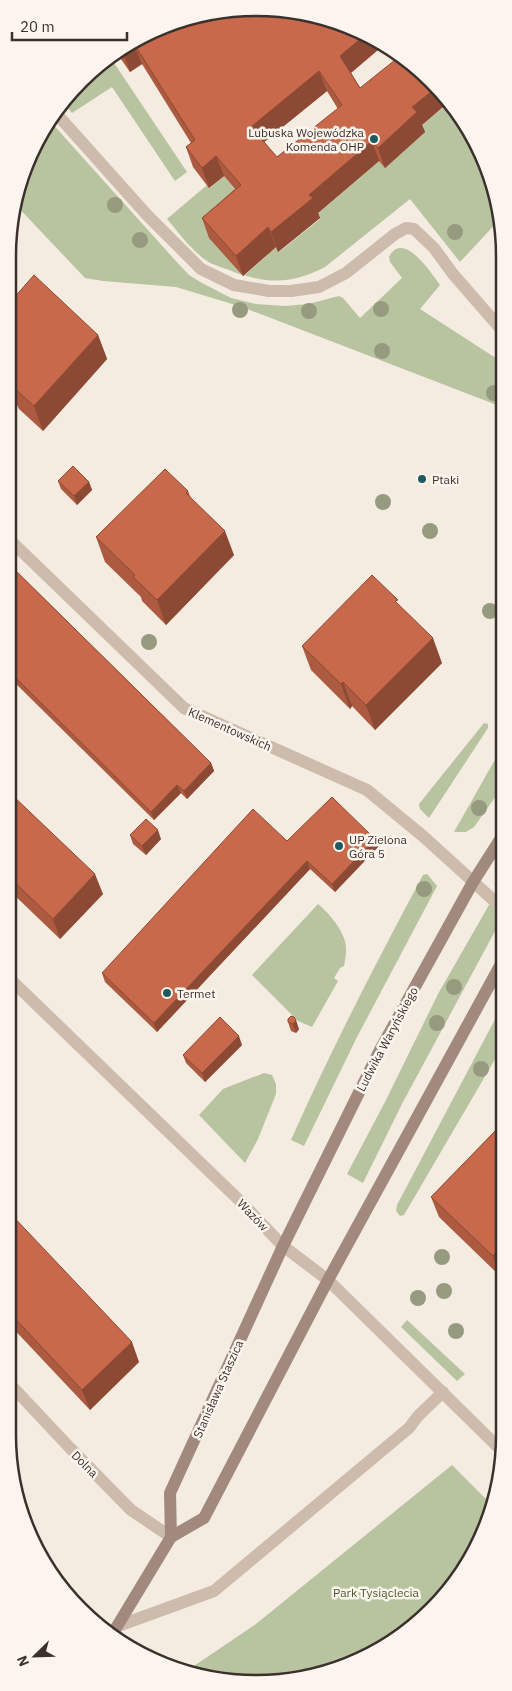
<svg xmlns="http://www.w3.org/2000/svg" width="512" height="1691" font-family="'IBM Plex Sans',sans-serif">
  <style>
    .green { fill: #b8c4a0 }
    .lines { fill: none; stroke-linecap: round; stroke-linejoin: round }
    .lane { stroke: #cdbbac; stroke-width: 12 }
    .street { stroke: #cdbbac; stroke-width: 12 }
    .secondary { stroke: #a18a7d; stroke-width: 12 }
    .tree { fill: #969b7f }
    .wall { fill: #ac5a40; fill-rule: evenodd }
    .shaded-wall { fill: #8c4a34 }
    .building { fill: #c8694b; stroke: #8c4a34; fill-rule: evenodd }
    .poi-dot { fill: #1f5a5e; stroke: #fbf5ee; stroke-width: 2 }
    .labels { text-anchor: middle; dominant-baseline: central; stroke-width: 5; stroke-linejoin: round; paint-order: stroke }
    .poi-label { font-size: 12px; fill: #3b302b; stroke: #fbf5ee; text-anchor: start }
    .street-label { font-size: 12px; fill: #3b302b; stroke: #fbf5ee }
    .park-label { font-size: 12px; fill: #4a5a2e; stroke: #fbf5ee }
    .rim { fill: none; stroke: #3b302b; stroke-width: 2.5 }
  </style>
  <rect width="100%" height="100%" fill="#f4ebe1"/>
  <g class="green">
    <path d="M110,57L187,172L175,181L112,87L72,113L64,103Z"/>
    <path d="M448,104L479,146L501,218L460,262L410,199L325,267C291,285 264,284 229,270C222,267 213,265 207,261C191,250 179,233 167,219L207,185L210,188L224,176L248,205L244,276L276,247L279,252L320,219L316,215L379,161L385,167L424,132L419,127Z"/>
    <path d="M49,120L174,259L189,275L202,283L231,298L256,304L285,306L308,304L339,296L343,298L360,318L402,278L390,262L389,257C403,229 432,274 440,285L420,309L502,362V407L242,307L176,287L103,281L85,278L14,203Z"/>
    <path d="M484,723L488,724V728L429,818L420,809L419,804Z"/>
    <path d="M501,749V789L474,827L466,832H454Z"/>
    <path d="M427,874L437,886L356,1039L304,1146L291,1140C331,1050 377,961 423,875Z"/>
    <path d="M501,884V920L403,1102L363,1183L347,1174L386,1100L438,994Z"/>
    <path d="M318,904C330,914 347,934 346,950C346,955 345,961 344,966L340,968L334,978L338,981L312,1027L298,1021L252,975Z"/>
    <path d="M501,1008V1049L404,1215L400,1216L396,1211L397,1205Z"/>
    <path d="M264,1073L272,1075L276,1084V1094L258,1139L245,1163L199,1115L223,1089Z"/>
    <path d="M407,1320L465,1374L457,1381L401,1327Z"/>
    <path d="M452,1465L491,1504L463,1573L407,1632L321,1675L224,1681L188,1670L256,1624Z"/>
  </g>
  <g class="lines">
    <g class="lane">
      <path d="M55,112L147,215L201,269L234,285L269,291H291L319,287L346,273L395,234L406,228L414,229L434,248L453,274L500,328"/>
      <path d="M118,1626L214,1591L409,1428L418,1416L443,1392"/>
    </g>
    <g class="street">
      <path d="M11,541L184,708L367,790L424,837L501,907"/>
      <path d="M9,978L240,1201L283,1246L328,1280L500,1449"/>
      <path d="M8,1382L70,1448L131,1510L171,1537"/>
    </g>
    <g class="secondary">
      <path d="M171,1537L170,1493L283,1246L380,1050L473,882L501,838"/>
      <path d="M113,1633L171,1537L204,1518L328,1280L501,964"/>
    </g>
  </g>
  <g class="tree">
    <circle cx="115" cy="205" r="8"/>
    <circle cx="455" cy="232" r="8"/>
    <circle cx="140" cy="240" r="8"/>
    <circle cx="381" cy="309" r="8"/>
    <circle cx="240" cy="310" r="8"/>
    <circle cx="309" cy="311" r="8"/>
    <circle cx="382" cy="351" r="8"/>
    <circle cx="494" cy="393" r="8"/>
    <circle cx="383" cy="502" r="8"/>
    <circle cx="430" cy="531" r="8"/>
    <circle cx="490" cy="611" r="8"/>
    <circle cx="149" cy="642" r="8"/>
    <circle cx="479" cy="808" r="8"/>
    <circle cx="424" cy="889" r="8"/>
    <circle cx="454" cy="987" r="8"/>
    <circle cx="437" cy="1023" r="8"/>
    <circle cx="481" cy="1069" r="8"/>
    <circle cx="442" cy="1257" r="8"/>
    <circle cx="444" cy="1291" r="8"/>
    <circle cx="418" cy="1298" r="8"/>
    <circle cx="456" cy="1331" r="8"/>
  </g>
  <g class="wall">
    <path d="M208,12L380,41L385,44L351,73L360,88L422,125L425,132L385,168L379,161L318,213L320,218L278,252L276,247L243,276L209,238L202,218L235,189L224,176L209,188L193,167L186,147L191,143L142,64L130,72L116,52L118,49ZM327,91L338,109L277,157L264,142Z"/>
    <path d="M12,300L98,335L107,359L43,431L19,409L17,405L12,400Z"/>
    <path d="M58,481L89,482L92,490L77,505L61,489Z"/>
    <path d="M188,491L190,496L234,555L166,625L142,601L141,597L105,562L96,537Z"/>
    <path d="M11,566L211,763L214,771L187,799L181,793L154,820L10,678Z"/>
    <path d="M400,606L442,663L375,730L352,706L350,709L311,670L302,646Z"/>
    <path d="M10,793L103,894L60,939L10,891Z"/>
    <path d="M130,835L161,839L146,855L133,844Z"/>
    <path d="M287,841L378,847L335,892L310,869L157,1032L105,982L102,973Z"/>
    <path d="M288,1019L299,1029L296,1033L291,1031L288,1022Z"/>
    <path d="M242,1045L205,1082L186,1063L183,1055Z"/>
    <path d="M500,1126V1276L439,1217L431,1197Z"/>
    <path d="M8,1211L139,1362L90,1410L8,1323Z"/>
  </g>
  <g class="shaded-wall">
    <path d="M365,35L380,41L385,44L347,76L340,56Z"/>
    <path d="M134,44L142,64L130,72L123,52Z"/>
    <path d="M319,71L327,91L258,147L251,127Z"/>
    <path d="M437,87L448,103L422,125L425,132L385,168L378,148L412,107Z"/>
    <path d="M372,141L379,161L318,213L320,218L278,252L271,232L309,195Z"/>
    <path d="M216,156L224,176L209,188L202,168Z"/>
    <path d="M268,227L276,247L243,276L236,256Z"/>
    <path d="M98,335L107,359L43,431L34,406Z"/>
    <path d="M89,482L92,490L77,505L74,496Z"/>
    <path d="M225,531L234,555L166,625L157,600Z"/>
    <path d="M433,638L442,663L375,730L366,705Z"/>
    <path d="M343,682L352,706L350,709L341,684Z"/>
    <path d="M211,763L214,771L187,799L184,791Z"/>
    <path d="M177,785L181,793L154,820L151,812Z"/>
    <path d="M158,830L161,839L146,855L142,846Z"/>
    <path d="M375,839L378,847L335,892L332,884Z"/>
    <path d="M307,861L310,869L157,1032L154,1023Z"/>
    <path d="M95,874L103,894L60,939L53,919Z"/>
    <path d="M296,1020L299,1029L296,1033L293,1024Z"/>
    <path d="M239,1036L242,1045L205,1082L202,1073Z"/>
    <path d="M498,1250L500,1255V1276L493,1256Z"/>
    <path d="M132,1342L139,1362L90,1410L82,1390Z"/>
  </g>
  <g class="building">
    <path d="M208,12H305L365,35L340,56L360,88L400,56L432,80L437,87L412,107L417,112L378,148L372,141L309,195L313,198L271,232L268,227L236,256L202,218L241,185L216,156L202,168L186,147L195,140L134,44L123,52L120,48ZM319,71L342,105L277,157L251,127Z"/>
    <path d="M34,275L98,335L34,406L12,386V300Z"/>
    <path d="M73,466L89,482L74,496L58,481Z"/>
    <path d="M165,469L188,491L186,493L191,498L225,531L157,600L133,577L135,575L96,537Z"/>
    <path d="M11,566L211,763L184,791L177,785L151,812L10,672Z"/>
    <path d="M372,575L398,600L395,601L433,638L366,705L343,682L341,684L302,646Z"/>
    <path d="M10,793L95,874L53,919L10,878Z"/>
    <path d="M332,797L375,839L332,884L307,861L154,1023L102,973L253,809L287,841Z"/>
    <path d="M146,819L158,830L142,846L130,835Z"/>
    <path d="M291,1016L294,1017L296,1020L293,1024L288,1022V1019Z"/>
    <path d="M220,1017L239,1036L202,1073L183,1055Z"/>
    <path d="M500,1126V1252L498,1250L493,1256L431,1197Z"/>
    <path d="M8,1211L132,1342L82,1390L8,1311Z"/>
  </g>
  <g class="poi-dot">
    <circle cx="374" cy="139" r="5"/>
    <circle cx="422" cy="479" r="5"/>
    <circle cx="339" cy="846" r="5"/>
    <circle cx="167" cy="993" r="5"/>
  </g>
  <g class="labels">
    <g class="poi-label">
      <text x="364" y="132" text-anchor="end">Lubuska Wojewódzka<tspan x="364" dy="14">Komenda OHP</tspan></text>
      <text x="432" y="479">Ptaki</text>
      <text x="349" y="839">UP Zielona<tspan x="349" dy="14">Góra 5</tspan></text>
      <text x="177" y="993">Termet</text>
    </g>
    <g class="street-label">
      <text transform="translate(230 729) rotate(24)">Klementowskich</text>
      <text transform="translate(387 1039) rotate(-62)">Ludwika Waryńskiego</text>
      <text transform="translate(253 1215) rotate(46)">Wazów</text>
      <text transform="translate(218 1389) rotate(-66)">Stanisława Staszica</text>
      <text transform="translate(85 1464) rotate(45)">Dolna</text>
    </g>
    <g class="park-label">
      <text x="376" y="1592">Park Tysiąclecia</text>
    </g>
  </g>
  <path d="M0 0H512V1691H0ZM256 16H256A240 240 0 0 1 496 256V1435A240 240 0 0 1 256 1675H256A240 240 0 0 1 16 1435V256A240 240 0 0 1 256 16Z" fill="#fbf5ee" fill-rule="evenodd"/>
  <path class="rim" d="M256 16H256A240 240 0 0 1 496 256V1435A240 240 0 0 1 256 1675H256A240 240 0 0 1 16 1435V256A240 240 0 0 1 256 16Z"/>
  <g transform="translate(35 1656) rotate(247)" stroke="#fbf5ee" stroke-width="4" paint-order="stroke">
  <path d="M0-4L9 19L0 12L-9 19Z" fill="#3b302b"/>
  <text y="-8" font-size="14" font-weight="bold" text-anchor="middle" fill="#3b302b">N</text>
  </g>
  <path d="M12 32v8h115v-8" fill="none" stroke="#3b302b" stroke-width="2.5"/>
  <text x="20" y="32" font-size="15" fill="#3b302b" stroke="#fbf5ee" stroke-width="4" paint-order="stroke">20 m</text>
</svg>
